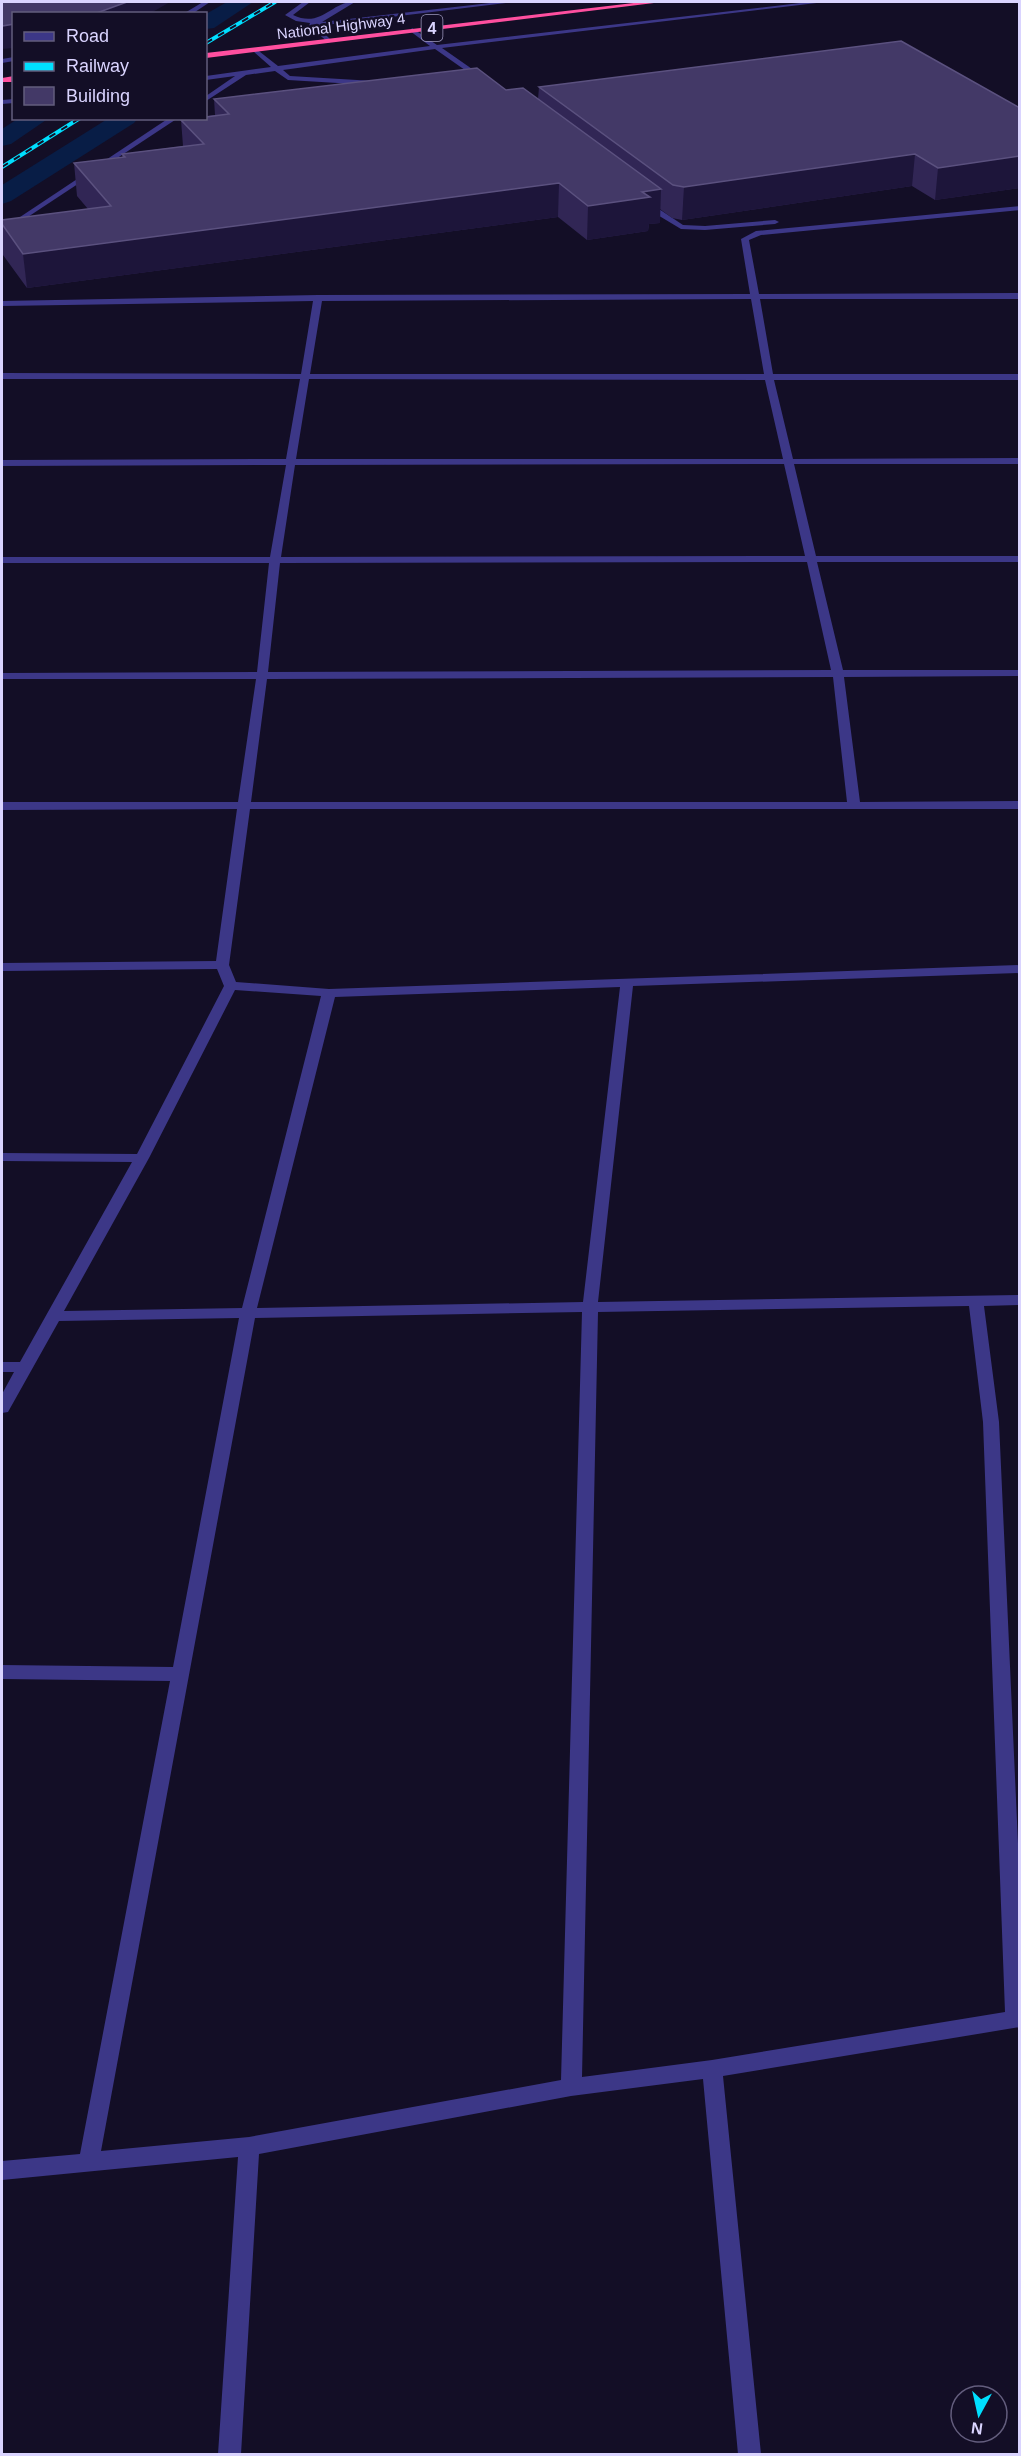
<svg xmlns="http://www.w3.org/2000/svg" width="1021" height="2456" font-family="Helvetica,sans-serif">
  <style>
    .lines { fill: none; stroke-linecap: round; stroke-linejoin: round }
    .canal { fill: #081d46; fill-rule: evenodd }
    .minor { fill: #3c3787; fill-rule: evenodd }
    .highway { fill: #ff4f9f; fill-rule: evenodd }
    .rail-casing { stroke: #00dfff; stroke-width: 4 }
    .rail { stroke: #130e26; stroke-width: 2; stroke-dasharray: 7; stroke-linecap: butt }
    .wall { fill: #312655 }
    .shaded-wall { fill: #1d153a }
    .building { fill: #433967; stroke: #5b517f; stroke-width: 1.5 }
    .labels { text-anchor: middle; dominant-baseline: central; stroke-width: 5; stroke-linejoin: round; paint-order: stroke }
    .far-street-label { font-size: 15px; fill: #dad4ff; stroke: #130e26 }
    .shield { fill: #130e26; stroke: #9e99be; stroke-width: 1.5 }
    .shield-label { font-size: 16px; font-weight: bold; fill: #dad4ff }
  </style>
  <rect width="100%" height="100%" fill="#130e26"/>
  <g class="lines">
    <g class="canal">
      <path d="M227,2H253L214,28L206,29V14Z"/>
      <path d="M19,118H49L11,144L2,146V129Z"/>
      <path d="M109,118H138L134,123L11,201L2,204V185Z"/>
    </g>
    <g class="minor">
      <path d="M203,2H210L192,14H183Z"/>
      <path d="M303,2H310L293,15C322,29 332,0 355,2L322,22L499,2H515L317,26L331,40L329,43L309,26L310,23L296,21L285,15Z"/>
      <path d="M809,2H825L442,48L485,78L482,82L435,49L283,70L290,76L374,81L371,85L288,80L275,71L246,75L206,101V96L235,76L206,80V76L271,67L253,51L255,48L278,66L430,46L410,31L412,28L437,45Z"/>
      <path d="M14,57V61L2,63V59Z"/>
      <path d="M14,99V103L2,104V100Z"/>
      <path d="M169,118H178L2,234V229Z"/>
      <path d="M641,201H647L683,225L705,226L775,220L779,222L775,224L705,230L681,229L641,205Z"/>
      <path d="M1020,206V210L761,235L749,240L759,294L1020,293V299H760L773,374H1020V380H774L793,459L1020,458V464H794L816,556H1020V562H817L843,670H1020V676L844,677L860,802L1020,801V809H250L229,965L236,982L329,989L1020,965V973L633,986L598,1302L1020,1295V1305L984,1306L999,1422L1020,1888V2027L723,2076L761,2454H738L703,2079L571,2096L259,2154L241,2454H218L238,2157L2,2180V2161L80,2154L170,1681L2,1679V1665L173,1667L239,1318L59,1321L8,1412L2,1413V1394L14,1372H2V1362H20L132,1162L2,1161V1153L137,1154L224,986L217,969L2,971V963L216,961L237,809L2,810V802H238L256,679H2V673L257,672L269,563H2V557H270L286,465L2,466V460L286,459L300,379H2V373L301,374L313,301L2,306V301L318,295L750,294L741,239L756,231ZM751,299L764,374H310L322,301ZM309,379L765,380L783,459H296ZM784,464L805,556L281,557L295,465ZM807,562L831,670L268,672L280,563ZM833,677L847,802H251L267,679ZM620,987L583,1302L257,1308L335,997ZM235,990L321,996L242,1308L64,1311L149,1158ZM969,1306L983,1422L1005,2012L712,2060L582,2077L598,1312ZM582,1312L561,2080L249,2137L101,2151L255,1318Z"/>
    </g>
    <g class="highway">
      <path d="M642,2H662L206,58V53Z"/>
      <path d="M14,76V82H2V78Z"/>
    </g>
    <defs>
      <g id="rail">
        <path d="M206,43L275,2"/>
        <path d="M2,167L80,118"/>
      </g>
    </defs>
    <use href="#rail" class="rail-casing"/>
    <use href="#rail" class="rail"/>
  </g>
  <path class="wall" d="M539,87L1020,108V188L935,200L912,186L682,220L672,218L660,209V223L649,224L648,231L587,240L558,217L27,288L3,255L2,243V224L88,209L77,196L74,163L122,157V154L183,146L181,120L215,115L214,99L506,90L538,99Z"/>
  <g class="shaded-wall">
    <path d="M127,2H170L149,14H94Z"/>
    <path d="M14,24V48L2,49V26Z"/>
    <path d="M915,154L912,186L682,220L684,187Z"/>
    <path d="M1020,156V188L935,200L938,168Z"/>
    <path d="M559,183L558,217L27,288L23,254Z"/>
    <path d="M661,189L660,223L649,224L648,231L587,240L588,206L642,192Z"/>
  </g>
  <g class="building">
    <path d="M2,2H127L94,14H14V24L2,26Z"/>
    <path d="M901,41L1020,108V156L938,168L915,154L684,187L673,185L539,87Z"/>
    <path d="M477,68L506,90L523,88L661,189L642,192L650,197L588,206L559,183L23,254L2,224V220L111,206L74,163L125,157L122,154L204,144L181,120L206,118V117L229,114L214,99Z"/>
  </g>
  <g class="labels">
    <g class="far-street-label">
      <text transform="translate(341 26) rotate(-7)">National Highway 4</text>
    </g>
    <rect class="shield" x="421.5" y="15" width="21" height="26" rx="4.5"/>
    <g class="shield-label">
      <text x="432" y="28">4</text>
    </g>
  </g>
  <rect width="1021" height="2456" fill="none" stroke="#dad4ff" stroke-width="6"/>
  <rect x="12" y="12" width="195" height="108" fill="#130e26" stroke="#635d7d" stroke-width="1.5"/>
  <rect x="24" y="32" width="30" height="9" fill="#3c3787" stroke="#635d7d" stroke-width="1.5"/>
  <text x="66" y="42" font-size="18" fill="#dad4ff">Road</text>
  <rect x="24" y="62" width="30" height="9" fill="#00dfff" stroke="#635d7d" stroke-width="1.5"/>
  <text x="66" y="72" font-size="18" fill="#dad4ff">Railway</text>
  <rect x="24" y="87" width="30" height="18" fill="#433967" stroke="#635d7d" stroke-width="1.5"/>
  <text x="66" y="102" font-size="18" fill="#dad4ff">Building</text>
  <g transform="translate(979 2414) rotate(188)"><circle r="28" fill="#130e26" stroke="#635d7d" stroke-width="1.5"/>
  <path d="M0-4.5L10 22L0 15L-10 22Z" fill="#00dfff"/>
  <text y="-9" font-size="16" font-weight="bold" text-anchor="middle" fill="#dad4ff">N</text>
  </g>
</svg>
